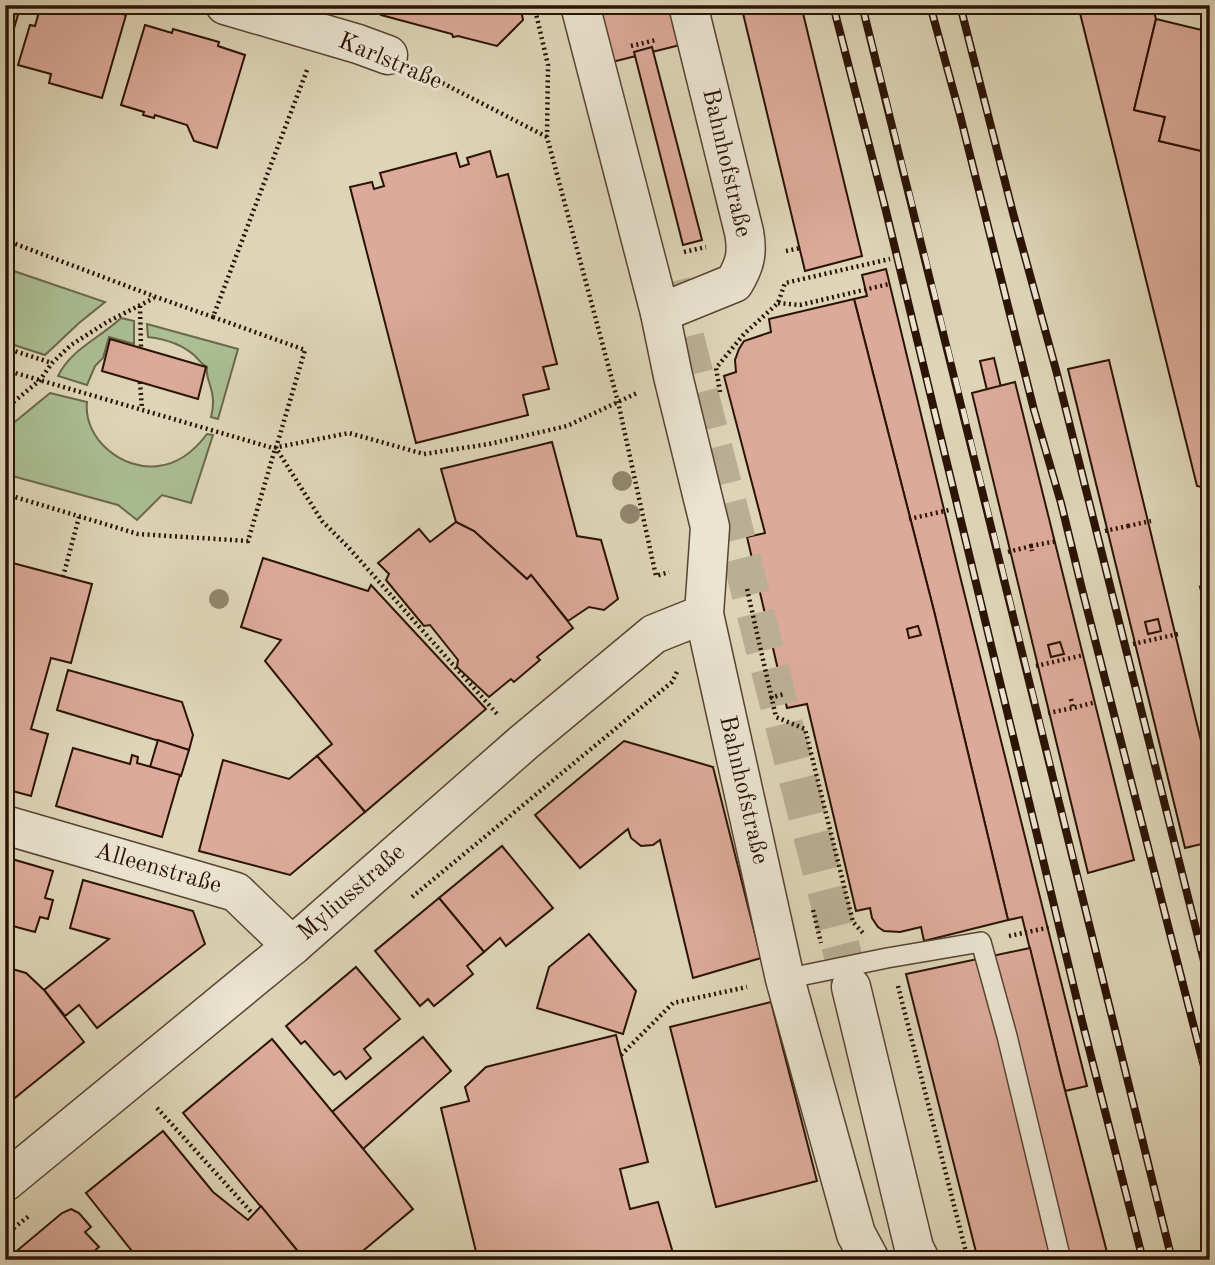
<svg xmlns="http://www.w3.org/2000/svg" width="1215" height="1265" font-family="'Old Standard TT',serif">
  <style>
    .green { fill: #abbe94; stroke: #6b684c; stroke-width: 2 }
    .building { fill: #dcaa9a; stroke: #2b1305; stroke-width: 2 }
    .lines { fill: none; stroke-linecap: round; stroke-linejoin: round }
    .tertiary-tunnel { stroke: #baae94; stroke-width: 38; stroke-dasharray: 38 19; stroke-linecap: butt }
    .service-casing { stroke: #584432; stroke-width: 22 }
    .minor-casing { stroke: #584432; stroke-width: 41 }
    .tertiary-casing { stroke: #584432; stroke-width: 41 }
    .path { stroke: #2b1305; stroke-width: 4.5; stroke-dasharray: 2 3.5; stroke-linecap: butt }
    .service { stroke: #eae4d1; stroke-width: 19 }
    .minor { stroke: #eae4d1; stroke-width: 38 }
    .tertiary { stroke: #eae4d1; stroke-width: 38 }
    .rail-casing { stroke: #2b1305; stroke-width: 8 }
    .rail { stroke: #eae4d1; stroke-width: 5; stroke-dasharray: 16; stroke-linecap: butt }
    .tree { fill: #90866d }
    .labels { text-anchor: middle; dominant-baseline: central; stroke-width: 6; stroke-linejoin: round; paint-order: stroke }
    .street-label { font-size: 24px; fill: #2b1305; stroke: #eae4d1 }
  </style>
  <rect width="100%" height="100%" fill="#ded5b8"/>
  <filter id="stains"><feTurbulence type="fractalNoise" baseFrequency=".00286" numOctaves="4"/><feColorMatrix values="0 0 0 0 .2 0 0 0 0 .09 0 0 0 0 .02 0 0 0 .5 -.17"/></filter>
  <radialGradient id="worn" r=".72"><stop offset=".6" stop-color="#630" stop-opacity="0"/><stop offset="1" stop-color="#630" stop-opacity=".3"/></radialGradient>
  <g class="green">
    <path d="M5,268L105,302L79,323L45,355L5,342Z"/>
    <path d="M121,318L134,321V344L109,337L103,358L95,366L87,385L58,376C71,349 100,338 121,318Z"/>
    <path d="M147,324L238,349L218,419L211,417C214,406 214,396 210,385C208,378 206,375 207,367C201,364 200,361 195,356C182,344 165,339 148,337Z"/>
    <path d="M50,393L87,402C83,439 123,471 158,466C179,464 195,450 207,434L213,435L191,503L162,495L137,520L118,505L5,474V430Z"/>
  </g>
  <g class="building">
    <path d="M5,5H21L6,55H5Z"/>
    <path d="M41,5H92L126,15L102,98L49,83L51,74L18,65L30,25L35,26Z"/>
    <path d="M383,5H520L523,20L497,46L458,36L453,37L452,34L381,15Z"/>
    <path d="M598,5H670L680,45L612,62Z"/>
    <path d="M741,5H801L862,256L805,271Z"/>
    <path d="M1078,5H1152L1156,19L1134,110L1165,117L1159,141L1210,153V489L1197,486Z"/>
    <path d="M1156,19L1210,32V153L1159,141L1165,117L1134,110Z"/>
    <path d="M145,25L172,33L173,29L219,42L218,46L245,55L217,148L194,141L187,125L155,115L154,118L143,115L144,112L121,105Z"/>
    <path d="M652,47L702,240L683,245L634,52Z"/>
    <path d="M490,151L497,177L508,174L557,364L543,367L549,389L523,395L528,415L416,443L350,187L372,182L374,189L384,186L380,173L456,153L460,167L469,164L467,158Z"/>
    <path d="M886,269L959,572L1087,1086L1065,1091L1022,917L1008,920L934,611L854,299L867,296L862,275Z"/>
    <path d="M854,299L934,611L1008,920L924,941L921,927L900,932L884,931L878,927L872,918L870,908L856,911L807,704L787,708L747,537L765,533L724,376L736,372L735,360L739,349L744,341L771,332L769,319Z"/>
    <path d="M110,339L206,367L198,399L102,371Z"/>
    <path d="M994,358L1017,454L1003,457L980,361Z"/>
    <path d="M1109,360L1210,778V842L1185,848L1068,369Z"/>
    <path d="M1015,382L1134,860L1088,873L972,393Z"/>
    <path d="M552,442L577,536L601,540L618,599L604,610L589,607L568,621L531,575L527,579L474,531L456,522L441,469Z"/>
    <path d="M456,522L474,531L527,579L531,575L573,628L537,657L540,660L514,682L511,679L489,697L457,667L458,660L430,625L424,626L386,580L389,574L378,563L419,529L430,542Z"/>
    <path d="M263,558L368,591L371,585L486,709L365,812L317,756L332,744L265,661L281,640L241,627Z"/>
    <path d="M5,561L92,584L71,663L51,658L31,729L48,734L31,796L5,789Z"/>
    <path d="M1200,587L1210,590V624Z"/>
    <path d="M1158,619L1161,631L1148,634L1145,622Z"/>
    <path d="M918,626L921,635L909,638L907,629Z"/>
    <path d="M1060,642L1064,654L1051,657L1048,645Z"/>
    <path d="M68,670L182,702L193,735L189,750L57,710Z"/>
    <path d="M158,740L189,750L181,776L150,767Z"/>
    <path d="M624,741L713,767L761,958L693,978L660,840L653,845L641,846L631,838L628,829L580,868L535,815Z"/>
    <path d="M73,748L130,764L132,755L138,757L137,763L180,775L162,837L56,806Z"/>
    <path d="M317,756L365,812L290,875L199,851L223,760L289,779Z"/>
    <path d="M502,846L553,908L506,946L500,938L484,952L439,898Z"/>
    <path d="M5,857L53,871L45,898L53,900L48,919L40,917L35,932L5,924Z"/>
    <path d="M83,880L193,911L205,944L97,1028L79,1005L65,1016L44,990L109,939L70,928Z"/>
    <path d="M439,898L484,952L467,966L473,974L434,1006L428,999L420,1006L375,951Z"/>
    <path d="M589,934L636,991L623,1034L537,1008L549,967Z"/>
    <path d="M1030,948L1060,1071L1109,1260H1010V1256L994,1260H978L906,974Z"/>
    <path d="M5,967L26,973L44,990L84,1042L5,1106Z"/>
    <path d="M356,967L400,1019L364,1049L371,1058L346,1079L340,1071L334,1075L305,1041L301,1044L286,1026Z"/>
    <path d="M771,1002L817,1181L716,1207L670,1027Z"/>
    <path d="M616,1035L648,1162L620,1169L630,1209L658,1202L675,1260H478L441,1108L469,1101L465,1087L486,1067Z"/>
    <path d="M423,1037L451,1071L363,1149L332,1112Z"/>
    <path d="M272,1039L413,1209L352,1260H305L183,1113Z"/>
    <path d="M163,1131L213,1192L248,1220L261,1206L305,1260H139L86,1193Z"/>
    <path d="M71,1209L79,1213L91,1227L85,1232L99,1247L91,1254L95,1260H6L62,1213Z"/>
  </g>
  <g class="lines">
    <path class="tertiary-tunnel" d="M671,282L851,987"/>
    <defs>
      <path id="service" d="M785,979L887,958L981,942L1007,1036L1061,1260"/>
      <g id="minor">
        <path d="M225,5L358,44L388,55"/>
        <path d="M580,5L660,313L673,376L710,527L704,614L785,979L856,1234L870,1260"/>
        <path d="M660,313L734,283C745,265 748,253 744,232L688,5"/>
        <path d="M5,825L236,892L292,946"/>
        <path d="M5,1182L292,946L523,743L654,634L704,614"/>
      </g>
      <path id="tertiary" d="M851,987L914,1248L920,1260"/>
    </defs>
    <use href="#service" class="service-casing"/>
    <use href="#minor" class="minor-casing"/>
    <use href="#tertiary" class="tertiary-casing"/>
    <g class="path">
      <path d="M534,5L548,65L547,137L618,402L656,576L669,572"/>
      <path d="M631,46L656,40"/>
      <path d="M423,73L547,137"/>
      <path d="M5,240L156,297L213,317L307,70"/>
      <path d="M786,251L800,248"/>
      <path d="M684,252L706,247"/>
      <path d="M778,303L800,305L889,284"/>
      <path d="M140,306L141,348"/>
      <path d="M213,317L305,350L276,448L322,521L348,547L498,715"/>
      <path d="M5,348L52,363"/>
      <path d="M5,370L273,448L349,433L424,454L489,444L567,426L637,393"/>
      <path d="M140,382L142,409"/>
      <path d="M720,392L716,368L744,334L778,303L785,283L890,259"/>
      <path d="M5,409L40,380L52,363L71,345L107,322L154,298"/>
      <path d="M5,494L138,534L248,541L275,449"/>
      <path d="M909,519L949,510"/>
      <path d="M1128,526L1151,521"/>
      <path d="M1105,531L1128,526V530"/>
      <path d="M1031,546L1057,541"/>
      <path d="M1008,552L1031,546L1032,551"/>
      <path d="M63,577L79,517"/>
      <path d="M747,589L776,717L805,729L853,922L863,933"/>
      <path d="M1133,644L1178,634"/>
      <path d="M1036,666L1084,655"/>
      <path d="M770,698L784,694"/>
      <path d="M1071,699L1073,708L1096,702"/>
      <path d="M1048,713L1073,708"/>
      <path d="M412,897L672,682L677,672"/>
      <path d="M813,910L821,943"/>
      <path d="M1009,936L1051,927"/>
      <path d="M898,986L968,1260"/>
      <path d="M621,1055L673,1003L747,987"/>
      <path d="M157,1108L253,1214"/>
      <path d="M5,1235L29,1216"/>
    </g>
    <use href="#service" class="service"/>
    <use href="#minor" class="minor"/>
    <use href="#tertiary" class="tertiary"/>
    <defs>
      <g id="rail">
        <path d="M833,5L885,207L1082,1021L1143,1260"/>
        <path d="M862,5C968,423 1068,842 1172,1260"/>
        <path d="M930,5L960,115L1034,410L1061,503L1082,589L1210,1090"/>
        <path d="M960,5L1013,213L1056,370L1210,985"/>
      </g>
    </defs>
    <use href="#rail" class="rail-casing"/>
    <use href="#rail" class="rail"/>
  </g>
  <g class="tree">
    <circle cx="622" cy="481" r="10"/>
    <circle cx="630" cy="514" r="10"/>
    <circle cx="219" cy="599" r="10"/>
  </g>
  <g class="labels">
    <g class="street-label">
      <text transform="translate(390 62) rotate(23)">Karlstraße</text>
      <text transform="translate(726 163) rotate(77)">Bahnhofstraße</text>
      <text transform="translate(743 790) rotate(77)">Bahnhofstraße</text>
      <text transform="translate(158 869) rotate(16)">Alleenstraße</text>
      <text transform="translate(352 893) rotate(-41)">Myliusstraße</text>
    </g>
  </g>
  <rect width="1215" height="1265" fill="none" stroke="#ded5b8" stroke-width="28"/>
  <rect x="7" y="7" width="1201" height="1251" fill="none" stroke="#2b1305" stroke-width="3.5"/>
  <rect x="14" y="14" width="1187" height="1237" fill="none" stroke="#2b1305" stroke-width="2"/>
  <rect width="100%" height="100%" filter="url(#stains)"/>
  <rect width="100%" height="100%" fill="url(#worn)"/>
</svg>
